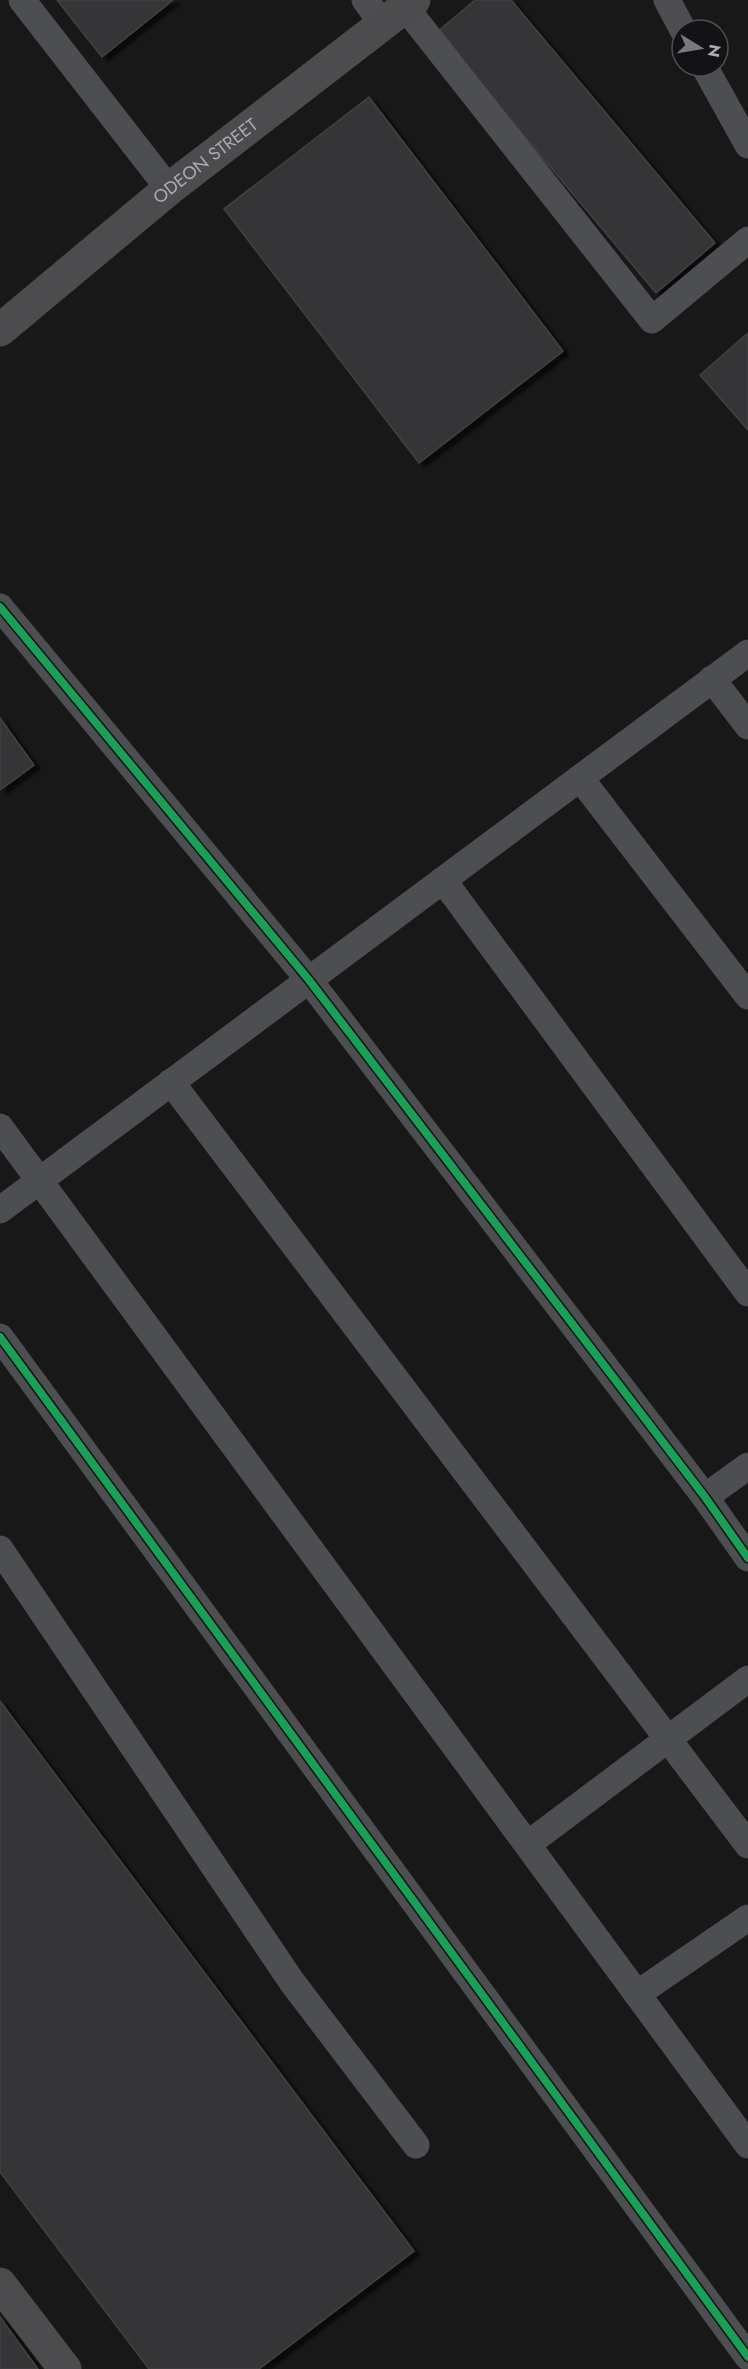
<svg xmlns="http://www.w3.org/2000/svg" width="748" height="2369" font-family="Jost,sans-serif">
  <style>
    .building { fill: #363638; stroke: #414144; stroke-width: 1.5; filter: url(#shadow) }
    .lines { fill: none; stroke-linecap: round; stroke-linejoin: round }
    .street { stroke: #4d4e51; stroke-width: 27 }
    .secondary { stroke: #4c4c4f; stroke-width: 33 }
    .cycleway-casing { stroke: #131214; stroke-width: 11 }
    .cycleway { stroke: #1a9f57; stroke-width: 8 }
    .labels { text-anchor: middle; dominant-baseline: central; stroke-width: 4.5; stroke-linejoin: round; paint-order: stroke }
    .street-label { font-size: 18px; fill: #aaadb8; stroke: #131214 }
  </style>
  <defs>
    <filter id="shadow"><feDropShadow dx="6" dy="4" stdDeviation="1.5" flood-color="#0009"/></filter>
  </defs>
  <rect width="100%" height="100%" fill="#181818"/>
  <g class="building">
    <path d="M57,0H173L102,57Z"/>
    <path d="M475,0H511L715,243L656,293L437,32Z"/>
    <path d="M369,97L563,351L419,463L224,209Z"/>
    <path d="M748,333V430L700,375Z"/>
    <path d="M0,718L34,765L0,790Z"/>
    <path d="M0,1701L414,2251L259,2369H149L0,2172Z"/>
    <path d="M0,2317L38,2369H0Z"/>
  </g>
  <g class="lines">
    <g class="street">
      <path d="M22,0L169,189"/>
      <path d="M365,0L383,24"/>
      <path d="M667,0L683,30"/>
      <path d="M405,7L652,320L748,240"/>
      <path d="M704,66L748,145"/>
      <path d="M0,607L309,980L705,1497L748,1558"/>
      <path d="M712,679L748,726"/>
      <path d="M580,778L748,996"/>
      <path d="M443,880L748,1293"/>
      <path d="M171,1082L748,1845"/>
      <path d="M0,1127L748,2145"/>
      <path d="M0,1210L748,653"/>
      <path d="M0,1337L748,2357"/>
      <path d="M705,1497L748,1466"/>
      <path d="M0,1549L292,1982L416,2145"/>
      <path d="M528,1844L748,1679"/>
      <path d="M637,1994L748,1918"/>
    </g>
    <g class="secondary">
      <path id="s1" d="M0,330L169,189L414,0"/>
      <path d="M0,2284L65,2369"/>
    </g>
    <defs>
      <g id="cycleway">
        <path d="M0,607L309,980L705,1497L748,1558"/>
        <path d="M0,1337L748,2357"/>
      </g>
    </defs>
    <use href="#cycleway" class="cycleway-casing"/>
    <use href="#cycleway" class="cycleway"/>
  </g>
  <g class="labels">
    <g class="street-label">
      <text stroke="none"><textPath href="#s1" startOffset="266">ODEON STREET</textPath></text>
    </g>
  </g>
  <g transform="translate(700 48) rotate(101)"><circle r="28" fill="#131214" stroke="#4f5056" stroke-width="1.5"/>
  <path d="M0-4.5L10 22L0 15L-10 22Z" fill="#777980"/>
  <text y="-9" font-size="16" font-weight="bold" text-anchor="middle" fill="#aaadb8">N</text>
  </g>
</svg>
